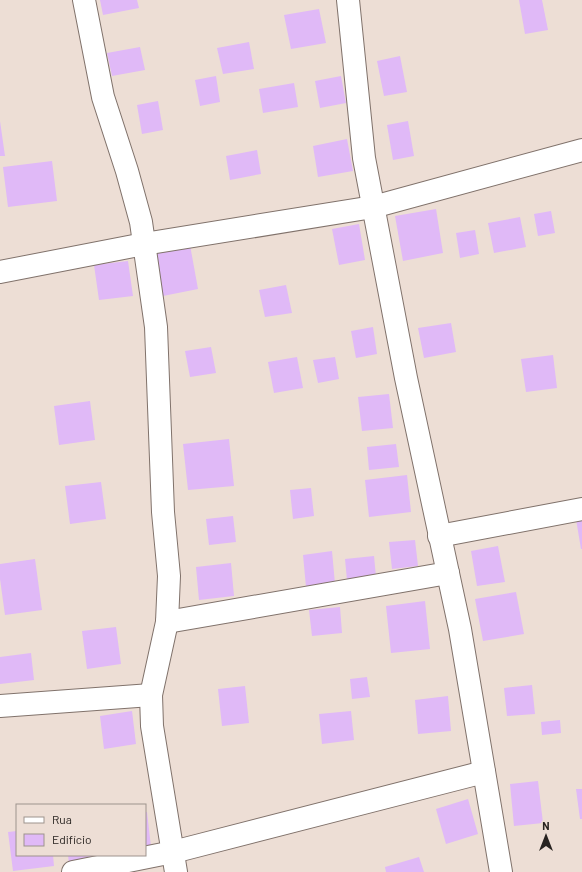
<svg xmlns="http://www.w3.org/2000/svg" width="582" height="872" font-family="Barlow,sans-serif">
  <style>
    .building { fill: #e0b9f7 }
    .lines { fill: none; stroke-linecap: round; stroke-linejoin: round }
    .minor-casing { stroke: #80726b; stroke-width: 24 }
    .minor { stroke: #fff; stroke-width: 22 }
  </style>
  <rect width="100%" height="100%" fill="#edded5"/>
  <g class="building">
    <path d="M100,0H137L139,8L103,15Z"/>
    <path d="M519,0H542L548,30L525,34Z"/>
    <path d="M319,9L326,43L291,49L284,15Z"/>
    <path d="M249,42L254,69L223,74L217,48Z"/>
    <path d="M140,47L145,70L112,76L107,53Z"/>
    <path d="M400,56L407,92L384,96L377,61Z"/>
    <path d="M216,76L220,102L200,106L195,80Z"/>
    <path d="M341,76L346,103L320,108L315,81Z"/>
    <path d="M294,83L298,107L263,113L259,89Z"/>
    <path d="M158,101L163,130L142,134L137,105Z"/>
    <path d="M0,121L5,156H0Z"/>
    <path d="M408,121L414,156L393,160L387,125Z"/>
    <path d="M347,139L353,171L318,177L313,146Z"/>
    <path d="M257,150L261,174L230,180L226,156Z"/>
    <path d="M52,161L57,201L8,207L3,167Z"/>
    <path d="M436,209L443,253L403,261L395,216Z"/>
    <path d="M551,211L555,233L538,236L534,214Z"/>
    <path d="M520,217L526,247L494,253L488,223Z"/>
    <path d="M359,224L365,260L339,265L332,229Z"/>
    <path d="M475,230L479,254L460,258L456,233Z"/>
    <path d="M190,245L198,289L163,296L155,252Z"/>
    <path d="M128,261L133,296L99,300L94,265Z"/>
    <path d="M286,285L292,313L265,317L259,290Z"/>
    <path d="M451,323L456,352L424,358L418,328Z"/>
    <path d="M373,327L377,354L356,358L351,331Z"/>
    <path d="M211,347L216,373L190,377L185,351Z"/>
    <path d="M553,355L557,388L526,392L521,359Z"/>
    <path d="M297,357L303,388L274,393L268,362Z"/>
    <path d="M335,357L339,379L318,383L313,360Z"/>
    <path d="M389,394L393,428L362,431L358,397Z"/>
    <path d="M90,401L95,440L59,445L54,406Z"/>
    <path d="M229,439L234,486L188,490L183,444Z"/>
    <path d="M396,444L399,467L369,470L367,447Z"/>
    <path d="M407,475L411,512L369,517L365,480Z"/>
    <path d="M101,482L106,519L70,524L65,486Z"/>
    <path d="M311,488L314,516L293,519L290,490Z"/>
    <path d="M233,516L236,542L209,545L206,519Z"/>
    <path d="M582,517V549H581L576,519Z"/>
    <path d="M415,540L418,566L392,569L389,542Z"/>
    <path d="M498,546L505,582L477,586L471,551Z"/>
    <path d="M332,551L335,584L306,587L303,555Z"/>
    <path d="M374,556L376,577L347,580L345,559Z"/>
    <path d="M35,559L42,610L5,615L0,579V564Z"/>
    <path d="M231,563L234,596L199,600L196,567Z"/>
    <path d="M516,592L524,634L483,641L475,599Z"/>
    <path d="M425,601L430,649L391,653L386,606Z"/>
    <path d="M340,607L342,633L312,636L309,610Z"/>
    <path d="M116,627L121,664L87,669L82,631Z"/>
    <path d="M31,653L34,680L0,684V657Z"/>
    <path d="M367,677L370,697L352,699L350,679Z"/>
    <path d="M532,685L535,714L507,716L504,688Z"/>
    <path d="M245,686L249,723L222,726L218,689Z"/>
    <path d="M448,696L451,731L418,734L415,700Z"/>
    <path d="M132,711L136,744L104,749L100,716Z"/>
    <path d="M351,711L354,740L322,744L319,714Z"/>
    <path d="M560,720L561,733L542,735L541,722Z"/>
    <path d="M538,781L543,823L514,826L510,784Z"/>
    <path d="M576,789H582V819H580Z"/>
    <path d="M468,799L478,834L446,844L436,809Z"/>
    <path d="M145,812H147L151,847H145Z"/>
    <path d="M17,831V855H53L54,866L13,871L8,832Z"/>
    <path d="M68,855H105L69,863Z"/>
    <path d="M419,857L424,872H386L385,867Z"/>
  </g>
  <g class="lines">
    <defs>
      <g id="minor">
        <path d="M84,0L103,97L127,171L141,222L156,327L163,512L169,576L167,622L151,695L152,726L176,872"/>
        <path d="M348,0L364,158L406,378L460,629L501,872"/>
        <path d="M0,272L144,244L373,207L582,150"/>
        <path d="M439,536L582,509"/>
        <path d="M167,622L448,573"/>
        <path d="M0,706L151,695"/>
        <path d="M73,872L173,852L484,772"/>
      </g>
    </defs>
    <use href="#minor" class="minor-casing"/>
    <use href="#minor" class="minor"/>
  </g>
  <rect x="16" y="804" width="130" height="52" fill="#edded5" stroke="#9e938d"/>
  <rect x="24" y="817" width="20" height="6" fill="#ffffff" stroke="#9e938d"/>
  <text x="52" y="824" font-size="12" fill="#282320">Rua</text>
  <rect x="24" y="834" width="20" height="12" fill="#e0b9f7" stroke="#9e938d"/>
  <text x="52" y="844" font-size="12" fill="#282320">Edifício</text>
  <g transform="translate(546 836)" stroke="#edded5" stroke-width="3" paint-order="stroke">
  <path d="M0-3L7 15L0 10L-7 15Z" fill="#282320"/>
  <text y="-6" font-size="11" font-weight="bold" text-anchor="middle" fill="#282320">N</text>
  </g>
</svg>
